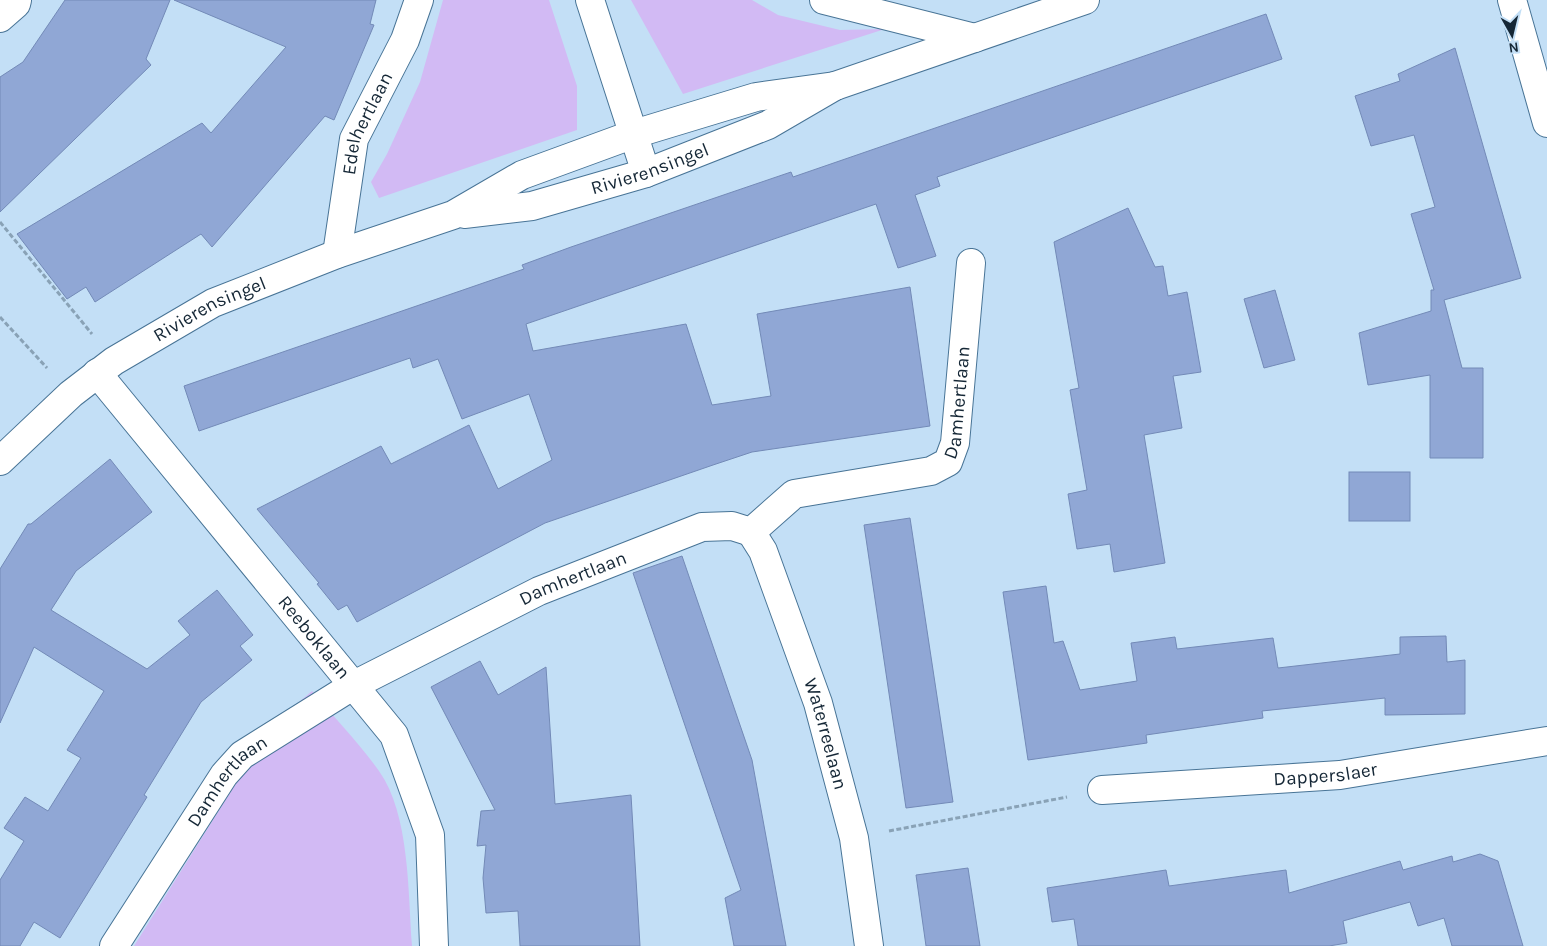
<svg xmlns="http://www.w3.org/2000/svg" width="1547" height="946" font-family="Karla,sans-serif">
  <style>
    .green { fill: #d2baf4 }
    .building { fill: #90a7d5; stroke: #738ab7 }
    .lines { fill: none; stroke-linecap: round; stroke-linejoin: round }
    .minor-casing { stroke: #487496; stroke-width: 30 }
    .path { stroke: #89a2b6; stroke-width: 3; stroke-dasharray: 5 2.5; stroke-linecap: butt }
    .minor { stroke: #fff; stroke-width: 28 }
    .labels { text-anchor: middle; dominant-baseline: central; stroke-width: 4; stroke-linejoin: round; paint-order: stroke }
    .street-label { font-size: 19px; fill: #152736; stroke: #c3dff6 }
  </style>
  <rect width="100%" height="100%" fill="#c3dff6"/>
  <g class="green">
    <path d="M443,0H549L577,86V130L379,198L371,182L387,154L420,82Z"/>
    <path d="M631,0H752L778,15L840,30L885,29L683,94Z"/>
    <path d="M312,691C334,717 359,743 379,771C410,814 408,894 412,946H134L255,753L276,722Z"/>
  </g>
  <g class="building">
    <path d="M65,0H170L146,59L151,65L0,212V77L23,62Z"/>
    <path d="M174,0H376L370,24L374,25L334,120L325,116L212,247L201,234L95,302L86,287L67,299L17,234L202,123L211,133L286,47Z"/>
    <path d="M1266,14L1282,59L937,177L940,186L915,195L936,256L898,268L876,204L526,324L533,351L686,324L712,405L771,396L757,314L910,287L930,426L752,452L713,465L545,523L357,622L347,605L338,610L317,584L319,583L257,509L381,446L391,464L469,425L498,489L552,460L529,394L462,419L438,359L413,368L410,358L199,431L184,386L524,269L522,265L571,247L791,172L793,177Z"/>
    <path d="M1455,48L1521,278L1444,300L1462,368H1483V458H1430V375L1368,385L1359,333L1431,311V290H1434L1411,214L1435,207L1414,135L1371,146L1355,96L1400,81L1398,74Z"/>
    <path d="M1128,208L1155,267L1163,266L1168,296L1187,292L1201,372L1173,376L1182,428L1144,435L1165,563L1114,572L1110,544L1077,549L1068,494L1087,490L1070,390L1079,388L1054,242Z"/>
    <path d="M1275,290L1295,360L1264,368L1244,299Z"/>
    <path d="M110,459L152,512L76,571L51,610L147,669L190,635L178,621L217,590L253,635L240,646L252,660L201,702L144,795L147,797L60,938L34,922L20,946H0V880L24,841L4,828L25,797L48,811L81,758L67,750L104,691L34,647L0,723V569L28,524H31Z"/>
    <rect x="1349" y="472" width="61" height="49"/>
    <path d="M910,518L953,802L906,808L864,525Z"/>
    <path d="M682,556L752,760L786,946H734L725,898L741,890L633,573Z"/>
    <path d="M1046,586L1054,643L1063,641L1080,690L1137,681L1131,643L1175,637L1177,649L1273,638L1278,668L1400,654V637L1446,636L1447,662L1465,660V714L1385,715V698L1262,711L1263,718L1146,735L1147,743L1028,760L1003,592Z"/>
    <path d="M480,661L498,695L546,667L555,804L631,795L640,946H520L518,911L486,913L483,878L486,845L477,846L481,811L495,810L431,687Z"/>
    <path d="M1480,854L1498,861L1523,946H1452L1444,918L1418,926L1410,902L1343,921L1347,943L1329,946H1078L1074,919L1052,922L1047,888L1166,870L1169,886L1286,870L1289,893L1400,861L1403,870L1452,856L1453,862Z"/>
    <path d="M968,868L980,946H926L916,875Z"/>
  </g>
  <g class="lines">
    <defs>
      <g id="minor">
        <path d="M590,0L646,173"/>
        <path d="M824,0L975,38"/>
        <path d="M1512,0L1547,123"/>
        <path d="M0,18L16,4L17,0"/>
        <path id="s1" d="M464,214L532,206L646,173L768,125L835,86L1085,0"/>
        <path id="s2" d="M337,254L354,139L405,40L419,0"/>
        <path id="s3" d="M97,373L394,735L430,835L434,946"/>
        <path id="s4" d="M0,461L71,394L114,361L213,303L337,254L453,215L522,175L634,134L756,97L835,86"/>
        <path id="s5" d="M751,532L763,551L818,703L854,838L869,946"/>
        <path id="s6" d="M1102,790L1340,775L1547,741"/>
        <path id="s7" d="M114,946L224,775L242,755L354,685L539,591L702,527L732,526L751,532L794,494L931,471L948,462L955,443L971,263"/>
      </g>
    </defs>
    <use href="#minor" class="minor-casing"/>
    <g class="path">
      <path d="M0,222L92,334"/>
      <path d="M0,317L47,368"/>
      <path d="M889,831L1067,797"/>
    </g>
    <use href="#minor" class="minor"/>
  </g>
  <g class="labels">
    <g class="street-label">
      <text stroke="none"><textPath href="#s2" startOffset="135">Edelhertlaan</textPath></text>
      <text stroke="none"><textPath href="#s1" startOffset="192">Rivierensingel</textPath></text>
      <text stroke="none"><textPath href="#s4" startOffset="261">Rivierensingel</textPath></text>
      <text stroke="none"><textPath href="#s7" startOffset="1071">Damhertlaan</textPath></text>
      <text stroke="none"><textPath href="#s7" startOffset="606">Damhertlaan</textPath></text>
      <text stroke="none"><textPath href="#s3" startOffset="342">Reeboklaan</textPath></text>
      <text stroke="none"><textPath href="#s5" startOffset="216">Waterreelaan</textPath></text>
      <text stroke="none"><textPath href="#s6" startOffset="224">Dapperslaer</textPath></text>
      <text stroke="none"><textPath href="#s7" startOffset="201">Damhertlaan</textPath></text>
    </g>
  </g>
  <g transform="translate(1512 35) rotate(172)" stroke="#c3dff6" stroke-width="4" paint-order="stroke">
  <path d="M0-4L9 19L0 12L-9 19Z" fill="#152736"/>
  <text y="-8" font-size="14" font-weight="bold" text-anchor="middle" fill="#152736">N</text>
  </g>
</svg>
